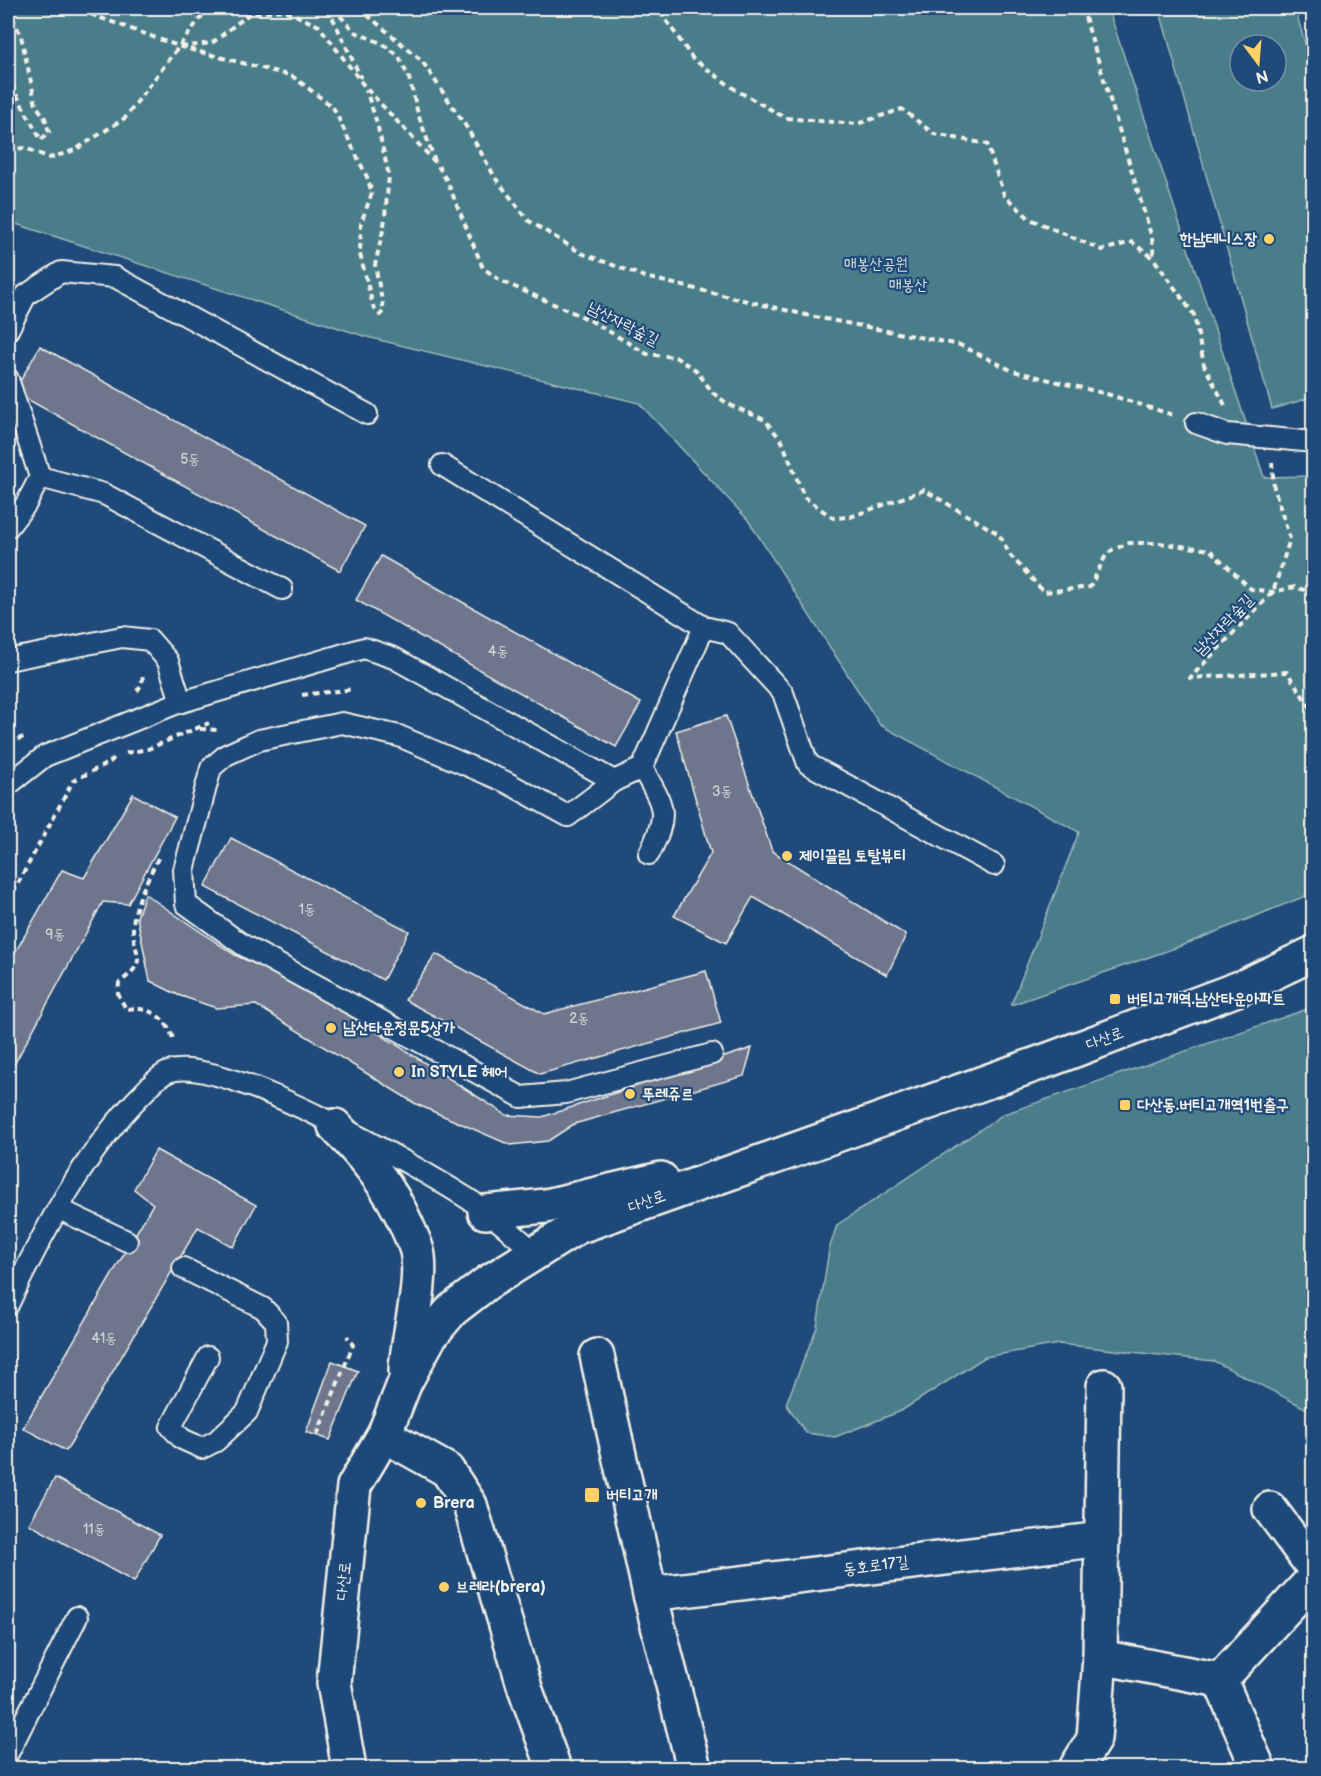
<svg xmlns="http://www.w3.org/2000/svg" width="1321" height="1776" font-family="'Balsamiq Sans','Poor Story',sans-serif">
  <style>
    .green { fill: #4a7d8a; stroke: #9fb7b9; stroke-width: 1.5; fill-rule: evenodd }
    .building { fill: #6d768d; stroke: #f4f1e8; stroke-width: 1.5 }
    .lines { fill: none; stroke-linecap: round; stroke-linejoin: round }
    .service-casing { stroke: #f4f1e8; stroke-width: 24 }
    .minor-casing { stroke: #f4f1e8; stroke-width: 38 }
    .secondary-casing { stroke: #f4f1e8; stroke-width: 38 }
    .path { stroke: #f4f1e8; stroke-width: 4; stroke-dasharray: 6 4.5; stroke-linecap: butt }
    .service { stroke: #1f4a7a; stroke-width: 20 }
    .minor { stroke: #1f4a7a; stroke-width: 33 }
    .secondary { stroke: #1f4a7a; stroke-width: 33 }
    .poi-dot { fill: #ffd166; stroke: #1f4a7a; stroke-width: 2 }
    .labels { text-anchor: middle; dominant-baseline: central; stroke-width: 4.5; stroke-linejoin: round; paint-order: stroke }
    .number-label { font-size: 14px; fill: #d2d2d1 }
    .poi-label { font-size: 16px; font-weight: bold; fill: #f4f1e8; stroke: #1f4a7a; text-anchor: start }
    .park-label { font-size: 16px; fill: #dae0da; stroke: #1f4a7a }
    .street-label { font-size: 16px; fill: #f4f1e8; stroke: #1f4a7a }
  </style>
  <rect width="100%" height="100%" fill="#1f4a7a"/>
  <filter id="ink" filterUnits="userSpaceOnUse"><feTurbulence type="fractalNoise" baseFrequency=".0167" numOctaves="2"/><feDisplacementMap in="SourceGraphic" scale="12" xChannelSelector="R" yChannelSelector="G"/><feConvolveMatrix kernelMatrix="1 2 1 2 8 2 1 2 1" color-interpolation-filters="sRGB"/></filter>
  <g filter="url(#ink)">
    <g class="green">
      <path d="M8,8H1108L1264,477L1313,476V893L1178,947L1011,1005L1079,832L880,725L748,520L639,403L367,337L13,223L8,218Z"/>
      <path d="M1159,8H1295L1313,72V397L1272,409ZM1240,45H1276V81H1240Z"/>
      <path d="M1313,1007V1412L1214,1361L1059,1344L985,1357L901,1411L835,1437L806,1433L786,1404L817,1327L829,1250L837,1225L1004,1114Z"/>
    </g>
    <g class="building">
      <path d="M40,346L365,526L340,571L14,392Z"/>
      <path d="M381,556L641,703L616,747L356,600Z"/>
      <path d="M726,716L772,851L906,935L887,975L753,897L726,943L674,916L711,853L676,731Z"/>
      <path d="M133,794L175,817L128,904L103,902L10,1072L8,1071V965L62,870L84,878Z"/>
      <path d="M231,838L409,931L383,980L205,887Z"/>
      <path d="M145,894L235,955L308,988L506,1115L542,1117L752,1048L744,1076L574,1124L548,1141L510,1145L416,1104L256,1005L216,1008L178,995L150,981L137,917Z"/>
      <path d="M436,954L544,1014L706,971L721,1023L540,1074L405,1000Z"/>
      <path d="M156,1150L256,1205L233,1247L198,1227L66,1451L23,1428L153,1204L134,1189Z"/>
      <path d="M332,1361L358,1371L330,1440L306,1432Z"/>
      <path d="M55,1478L160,1535L134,1582L29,1524Z"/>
    </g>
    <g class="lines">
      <defs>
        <g id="service">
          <path d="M8,330L26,295L61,272L115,277L367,414"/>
          <path d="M8,379L40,477L26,504L8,527"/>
          <path d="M1196,423L1227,434L1314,442"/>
          <path d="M442,465L704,627L728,633L783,693L808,764L994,865"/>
          <path d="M40,477L104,494L282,589"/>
          <path d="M8,660L122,637L150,640L168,661L181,702"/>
          <path d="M642,768C664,807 670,812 649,854"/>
          <path d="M614,781L642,768L704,627"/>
          <path d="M8,785L45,756L175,704L364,648L394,658L614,781L568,816L506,782L399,736L342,723L259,740L226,755L211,768L184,870L186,904L243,945L521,1097L566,1093L712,1054"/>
          <path d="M59,1209L127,1241"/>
          <path d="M183,1268L263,1308L276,1322L277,1341L247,1412L216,1441L202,1448L182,1439L171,1427L208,1357"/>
          <path d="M8,1305C44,1230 85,1151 144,1092C151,1085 158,1076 168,1072C219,1051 427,1172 476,1204C497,1218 516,1237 536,1253"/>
          <path d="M8,1753L77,1617"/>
        </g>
        <g id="minor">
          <path d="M597,1356L650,1594L694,1768"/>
          <path d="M384,1435L447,1470L470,1505L525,1688L554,1768"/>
          <path d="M1270,1509L1314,1568"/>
          <path d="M650,1594L1102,1539"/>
          <path d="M1100,1657L1220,1680L1258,1768"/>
          <path d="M1220,1680L1314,1578"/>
          <path d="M1076,1768L1094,1739L1100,1657L1104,1386"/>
        </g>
        <g id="secondary">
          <path d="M335,1126C365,1157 390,1187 407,1226C411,1236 417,1246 418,1256C422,1293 408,1333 406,1370"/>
          <path d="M485,1212L546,1206L661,1179"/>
          <path d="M349,1768L334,1683L354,1486L384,1435L405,1382L430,1336L452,1310L487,1283L577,1227L1051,1059L1245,986L1314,953"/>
        </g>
      </defs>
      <use href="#service" class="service-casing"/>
      <use href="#minor" class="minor-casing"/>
      <use href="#secondary" class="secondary-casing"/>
      <g class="path">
        <path d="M8,8L21,36L36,105L45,118L49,132L41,140L15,92L8,70"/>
        <path d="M60,8L79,10L181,47L292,76L333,107L367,177L372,193L361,223L360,254L373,306L380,315L384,311L375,265L384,226L389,176L377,123L366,90"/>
        <path d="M328,8L361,78"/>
        <path d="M333,8L355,32L381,43L398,55L409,78L418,114L435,161"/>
        <path d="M359,8L422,61L467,128L496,179L529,221L581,253L645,277L815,317L960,345L1013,371L1107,394L1173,415"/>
        <path d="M650,8L661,13L693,59L736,90L786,118L857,124L902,109L934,134L987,144L1004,195L1030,219L1102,250L1132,242L1154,259L1194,315L1204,365L1226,407"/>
        <path d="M1085,17L1152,238L1154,258"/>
        <path d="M181,47L212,43L249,14L284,10L319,26L365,87L437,164L447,181L483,268L501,281L588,319L647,354L675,357L696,370L713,393L728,404L765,420L782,441L804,497L833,518L850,517L924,490L999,534L1010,555L1044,592L1090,587L1105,557L1112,550L1129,543H1159L1210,550L1251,589L1273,592L1295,587L1314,593"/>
        <path d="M8,149L25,148L50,158L75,150L125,118L208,8"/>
        <path d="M1272,462L1274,488L1290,539L1273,592L1190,678L1287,672L1314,713"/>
        <path d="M8,623L11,632"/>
        <path d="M137,691L142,684L143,673"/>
        <path d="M302,695L354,689"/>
        <path d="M200,729L218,730"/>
        <path d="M8,743L26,736"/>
        <path d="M126,753L148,749L209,723"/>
        <path d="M158,858C148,879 135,902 133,925C132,957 152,958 119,983L118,994L126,1009C149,1006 167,1017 173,1039"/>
        <path d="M8,902L73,781L110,762L116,756"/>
        <path d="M317,1435L353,1345L347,1336"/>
      </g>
      <use href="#service" class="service"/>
      <use href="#minor" class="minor"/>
      <use href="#secondary" class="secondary"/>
    </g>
  </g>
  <g class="poi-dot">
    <circle cx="1269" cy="239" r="6"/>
    <circle cx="787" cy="856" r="6"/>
    <rect x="1109" y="993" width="12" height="12" rx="3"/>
    <circle cx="331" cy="1028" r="6"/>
    <circle cx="399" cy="1072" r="6"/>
    <circle cx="630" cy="1094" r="6"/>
    <rect x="1119" y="1099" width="12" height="12" rx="3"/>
    <rect x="584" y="1487" width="16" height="16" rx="3"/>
    <circle cx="421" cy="1503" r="6"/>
    <circle cx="444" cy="1587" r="6"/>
  </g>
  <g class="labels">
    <g class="number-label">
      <text x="190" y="459">5동</text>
      <text x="498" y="651">4동</text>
      <text x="722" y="791">3동</text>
      <text x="307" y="909">1동</text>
      <text x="55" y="934">9동</text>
      <text x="579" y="1018">2동</text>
      <text x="104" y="1338">41동</text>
      <text x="94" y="1529">11동</text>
    </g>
    <g class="poi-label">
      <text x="1257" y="239" text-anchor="end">한남테니스장</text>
      <text x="799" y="856">제이끌림 토탈뷰티</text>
      <text x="1127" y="999">버티고개역.남산타운아파트</text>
      <text x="343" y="1028">남산타운정문5상가</text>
      <text x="411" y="1072">In STYLE 헤어</text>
      <text x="642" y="1094">뚜레쥬르</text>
      <text x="1137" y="1105">다산동.버티고개역1번출구</text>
      <text x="606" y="1495">버티고개</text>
      <text x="433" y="1503">Brera</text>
      <text x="456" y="1587">브레라(brera)</text>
    </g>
    <g class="park-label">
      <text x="876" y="264">매봉산공원</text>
      <text x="908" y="285">매봉산</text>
    </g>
    <g class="street-label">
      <text transform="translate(623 324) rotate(27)">남산자락숲길</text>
      <text transform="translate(1224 625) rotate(-46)">남산자락숲길</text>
      <text transform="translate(1105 1039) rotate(-21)">다산로</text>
      <text transform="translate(647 1202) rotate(-20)">다산로</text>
      <text transform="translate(876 1566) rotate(-7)">동호로17길</text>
      <text transform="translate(344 1581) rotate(-84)">다산로</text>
    </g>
  </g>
  <rect width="1321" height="1776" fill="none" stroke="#1f4a7a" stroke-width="30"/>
  <rect x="15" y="15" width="1291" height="1746" fill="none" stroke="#f4f1e8" stroke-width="2" filter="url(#ink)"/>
  <g transform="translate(1258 63) rotate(164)"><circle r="28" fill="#1f4a7a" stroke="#748da6" stroke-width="1.5"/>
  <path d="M0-4.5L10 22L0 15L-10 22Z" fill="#ffd166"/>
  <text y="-9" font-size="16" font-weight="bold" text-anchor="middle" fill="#f4f1e8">N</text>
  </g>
</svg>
